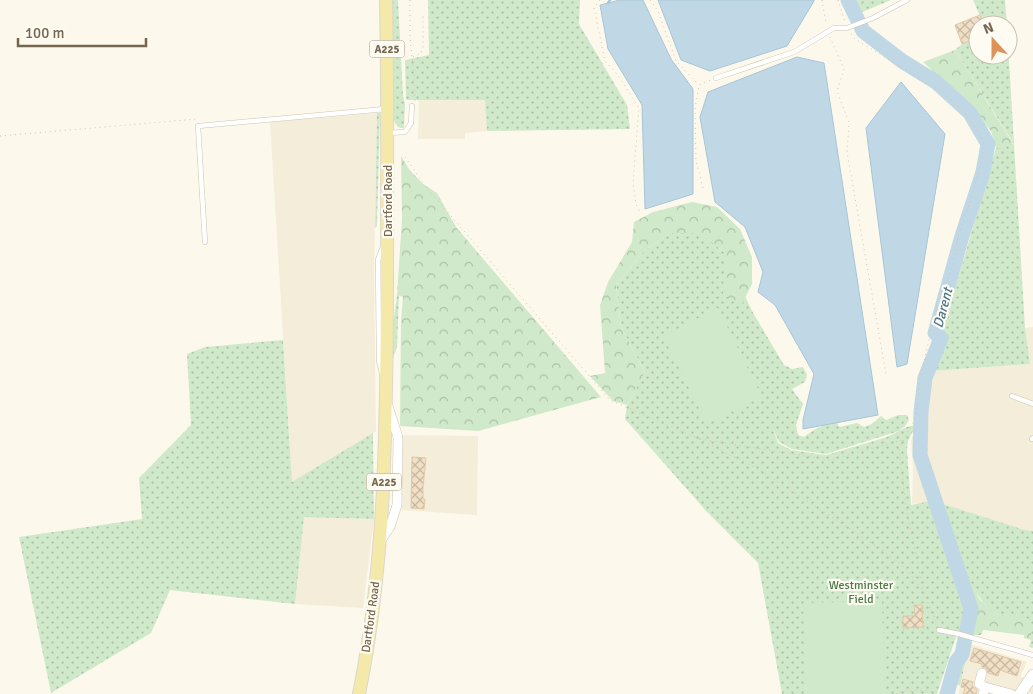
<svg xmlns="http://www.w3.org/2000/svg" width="1033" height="694" font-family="Signika,sans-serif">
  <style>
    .residential { fill: #f3edda }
    .grass { fill: url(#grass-dots) }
    .forest { fill: url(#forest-crowns) }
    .garden { fill: #d0e9ca }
    .water { fill: #c0d8e5; stroke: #a7c5d6 }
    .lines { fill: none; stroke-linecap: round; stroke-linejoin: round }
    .stream { stroke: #a7c5d6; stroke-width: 2.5 }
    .river { stroke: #c0d8e5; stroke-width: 15 }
    .building { fill: url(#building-cross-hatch); stroke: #e1c9a6 }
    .lane-casing { stroke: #cec4b1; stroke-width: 5.5 }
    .street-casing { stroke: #cec4b1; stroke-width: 10 }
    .secondary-casing { stroke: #d0c5af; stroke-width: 12 }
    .primary-casing { stroke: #dbd7d1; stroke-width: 14 }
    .path { stroke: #d5c3a7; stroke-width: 1; stroke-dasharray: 1 4; stroke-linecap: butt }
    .lane { stroke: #fff; stroke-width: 4.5 }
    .street { stroke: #fff; stroke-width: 9 }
    .secondary { stroke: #fff; stroke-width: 11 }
    .primary { stroke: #f5e9a9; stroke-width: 12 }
    .labels { text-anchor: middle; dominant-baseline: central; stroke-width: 4.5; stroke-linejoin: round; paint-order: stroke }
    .shield { fill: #fefcf2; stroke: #9f9280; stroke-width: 1 }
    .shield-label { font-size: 11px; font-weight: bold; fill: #76654f }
    .street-label { font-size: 12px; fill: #76654f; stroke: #fefcf2 }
    .park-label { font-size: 12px; fill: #4c7b48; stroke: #fefcf2 }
    .water-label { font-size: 14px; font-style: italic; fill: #4d768f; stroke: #fefcf2 }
  </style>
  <defs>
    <pattern id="grass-dots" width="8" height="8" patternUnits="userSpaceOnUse" patternTransform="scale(1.25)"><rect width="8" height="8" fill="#d0e9ca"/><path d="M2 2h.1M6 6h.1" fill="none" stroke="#adc0a6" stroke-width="1.8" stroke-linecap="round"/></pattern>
    <pattern id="forest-crowns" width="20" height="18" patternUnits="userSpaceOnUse" patternTransform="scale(1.25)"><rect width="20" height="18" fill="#d0e9ca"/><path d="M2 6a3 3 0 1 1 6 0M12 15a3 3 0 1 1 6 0" fill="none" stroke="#adc0a6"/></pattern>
    <pattern id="building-cross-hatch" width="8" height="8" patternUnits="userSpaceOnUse" patternTransform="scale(1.25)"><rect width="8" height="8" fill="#f0dfc5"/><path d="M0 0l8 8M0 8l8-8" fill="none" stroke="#c7b8a2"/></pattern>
  </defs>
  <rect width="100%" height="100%" fill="#fcf9ec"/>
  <g class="residential">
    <path d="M419,99L486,100L487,131L465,133V139H418Z"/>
    <path d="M377,113L374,272L376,431L292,483L270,122Z"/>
    <path d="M1033,327V531L1025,530L933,501L912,504L913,467L911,441L931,371L1030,364L1025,328Z"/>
    <path d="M403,435L478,436L477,515L402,510Z"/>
    <path d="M304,516L374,519L363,608L295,604Z"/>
    <path d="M970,644L1027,662L1020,677H1033V694H958Z"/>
  </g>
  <g class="grass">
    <path d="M392,0H398L403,95L405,104L404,128H400L396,125L394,120Z"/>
    <path d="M428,0H580L579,24L627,105L630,129L487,131L485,100H406L405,60L429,55Z"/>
    <path d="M854,0H891L860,13Z"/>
    <path d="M973,0H1005L1007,25H984Z"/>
    <path d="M978,37V55H1008V43L1025,328L1030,364L931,371L996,148L1014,144L955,50L962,44Z"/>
    <path d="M377,113H380L377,226L375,228Z"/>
    <path d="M670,233H701L725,253L752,311L784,365L792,369L803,367L807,375L805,382L792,389L803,404L796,425L798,435L804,437C812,430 826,424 836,420L839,427L857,423L864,427L872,424L881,416L886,420L898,415H907L909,420L905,426L899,431L826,454L792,449L779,442L773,428L778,443L791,450L826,455L887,437L907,427L916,425L908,441L907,450L911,505L934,500L967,609L965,633L958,631L937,694H782L758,563L708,513L625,419L627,405L645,372L621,327L616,285L645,250Z"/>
    <path d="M397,295H399L397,347L393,358L391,339Z"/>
    <path d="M283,340L292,482L373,433L374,519L304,517L295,604L170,590L151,633L51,693L19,537L142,519L139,478L191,425L187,354L205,347Z"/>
    <path d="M940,503L1025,530L1033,531V648L1029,647L1031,640V623C1021,620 1006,619 997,614C966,595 952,537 940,503Z"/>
    <path d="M967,640L970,642L960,686L955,683L958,674L959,663L965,654Z"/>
  </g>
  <g class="forest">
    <path d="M955,50L1014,145L996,148L991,131L963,99L923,62Z"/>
    <path d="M401,156L409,169L423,184L437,193L456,227L601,397L478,431L400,426L401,321L403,297L397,295L402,219Z"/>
    <path d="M692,202L717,207L740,229L752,257V284L742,304L723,295L725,253L701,233H670L645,250L616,285L621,327L645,372L627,405L613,401L590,376L605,373L600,305L608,282L632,242L634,222L653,212Z"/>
    <path d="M961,564L980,600L998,615L1025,616L1031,623V640L1024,638V635L983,630L981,635H971L975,620Z"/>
  </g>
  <g class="garden">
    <path d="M718,308L762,397L707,424L663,336Z"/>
    <path d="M882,601L885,694H806L803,603Z"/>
  </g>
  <g class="water">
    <path d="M620,0H643L671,59L693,89V194L645,209L642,105L608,49L600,5Z"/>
    <path d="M658,0H814V1L787,46L710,71L681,60Z"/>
    <path d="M797,57L824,63L878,415L803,429V420L814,374L775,305L758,292L763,272L745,227L715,202L700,117L708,92Z"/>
    <path d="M901,82L945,134L907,364L897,367L866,128Z"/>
  </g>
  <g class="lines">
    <path class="stream" d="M608,3L610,0"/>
    <path class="river" d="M848,0L863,31L902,61L936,82L970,113L988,144L983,172L962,236L935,333L941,338L925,378L921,411L920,455L971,609L962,654L956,662L947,694"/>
  </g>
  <g class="building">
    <path d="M980,15L984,25H978V37L962,44L955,25Z"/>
    <path d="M412,457L426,458L423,487V499H425L424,509L411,508Z"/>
    <path d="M914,605H922L923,627L903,628V616H915Z"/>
    <path d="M974,648L1021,662L1017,676L1000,670L998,676L988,673L986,668L982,667V664L970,661Z"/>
    <path d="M963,679L973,682L972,686L977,690L976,694H963L965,688L961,687Z"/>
  </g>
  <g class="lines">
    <defs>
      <g id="lane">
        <path d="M716,78L794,52L834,28H847L873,18L907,0"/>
        <path d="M389,133L405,132L411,123L412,106"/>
        <path d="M205,242L198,126L385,109"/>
        <path d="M382,373L379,361L378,260L382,249"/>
        <path d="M1012,396L1033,404"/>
        <path d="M1032,439L1033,438"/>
        <path d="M939,630L959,634L1033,655"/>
      </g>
      <g id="street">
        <path d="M381,540L390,527L397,505L398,437L388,406"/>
        <path d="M982,673L979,684L985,687L983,694"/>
        <path d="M985,687L1011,694"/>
      </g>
      <path id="secondary" d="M1020,694L1033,675"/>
      <path id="primary" d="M359,694C385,566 386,436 387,306C387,204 388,102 386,0"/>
    </defs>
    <use href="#lane" class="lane-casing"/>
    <use href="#street" class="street-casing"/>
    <use href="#secondary" class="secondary-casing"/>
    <use href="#primary" class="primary-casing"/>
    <g class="path">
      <path d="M410,0V37L414,75L415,101"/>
      <path d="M600,0L594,8L605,61L618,75L639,108L633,183L636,204L641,214"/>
      <path d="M650,0L658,11L676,61L699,85"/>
      <path d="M822,0L826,24"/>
      <path d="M838,0L845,22"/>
      <path d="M851,34L855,39L868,47L944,93L962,110L984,141L982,160L969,205L958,236L954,262L937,306L920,378L916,417L899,448L906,507L923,590"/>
      <path d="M830,37L844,69L837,91L849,123L847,152L886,374"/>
      <path d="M413,57L420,54L423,49V16"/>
      <path d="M0,136L196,119"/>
      <path d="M405,157L426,187L610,400L697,438L756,468L878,547L907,570L923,591L937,624"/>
      <path d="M703,188L696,161L695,109L699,85L711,80"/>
      <path d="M700,439L830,460L902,440"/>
      <path d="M922,607H923L924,612H933"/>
      <path d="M923,621L924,627"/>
      <path d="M903,630L924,628L932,631"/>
      <path d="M896,694C905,688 933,690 943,694"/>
    </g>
    <use href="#lane" class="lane"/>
    <use href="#street" class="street"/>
    <use href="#secondary" class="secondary"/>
    <use href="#primary" class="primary"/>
  </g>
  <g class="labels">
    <g class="shield">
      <rect x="369.5" y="40.5" width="35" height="17" rx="4"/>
      <rect x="366.5" y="473.5" width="35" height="17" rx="4"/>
    </g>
    <g class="shield-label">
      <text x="387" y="49">A225</text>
      <text x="384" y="482">A225</text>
    </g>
    <g class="street-label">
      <text transform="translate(388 201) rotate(-90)">Dartford Road</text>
      <text transform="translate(371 617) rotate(-82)">Dartford Road</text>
    </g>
    <g class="park-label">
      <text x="861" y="585">Westminster<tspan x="861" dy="14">Field</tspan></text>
    </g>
    <g class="water-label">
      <text transform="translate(943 308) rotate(-75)">Darent</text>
    </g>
  </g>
  <g transform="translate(993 40) rotate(339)"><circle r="24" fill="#fefcf2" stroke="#c8c0b1"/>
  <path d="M0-4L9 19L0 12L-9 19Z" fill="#dd9259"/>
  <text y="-8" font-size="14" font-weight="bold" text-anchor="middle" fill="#76654f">N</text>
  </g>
  <path d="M18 38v8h128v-8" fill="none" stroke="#76654f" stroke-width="2.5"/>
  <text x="25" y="38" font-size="15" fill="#76654f" stroke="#fefcf2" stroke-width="4" paint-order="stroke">100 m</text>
</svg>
